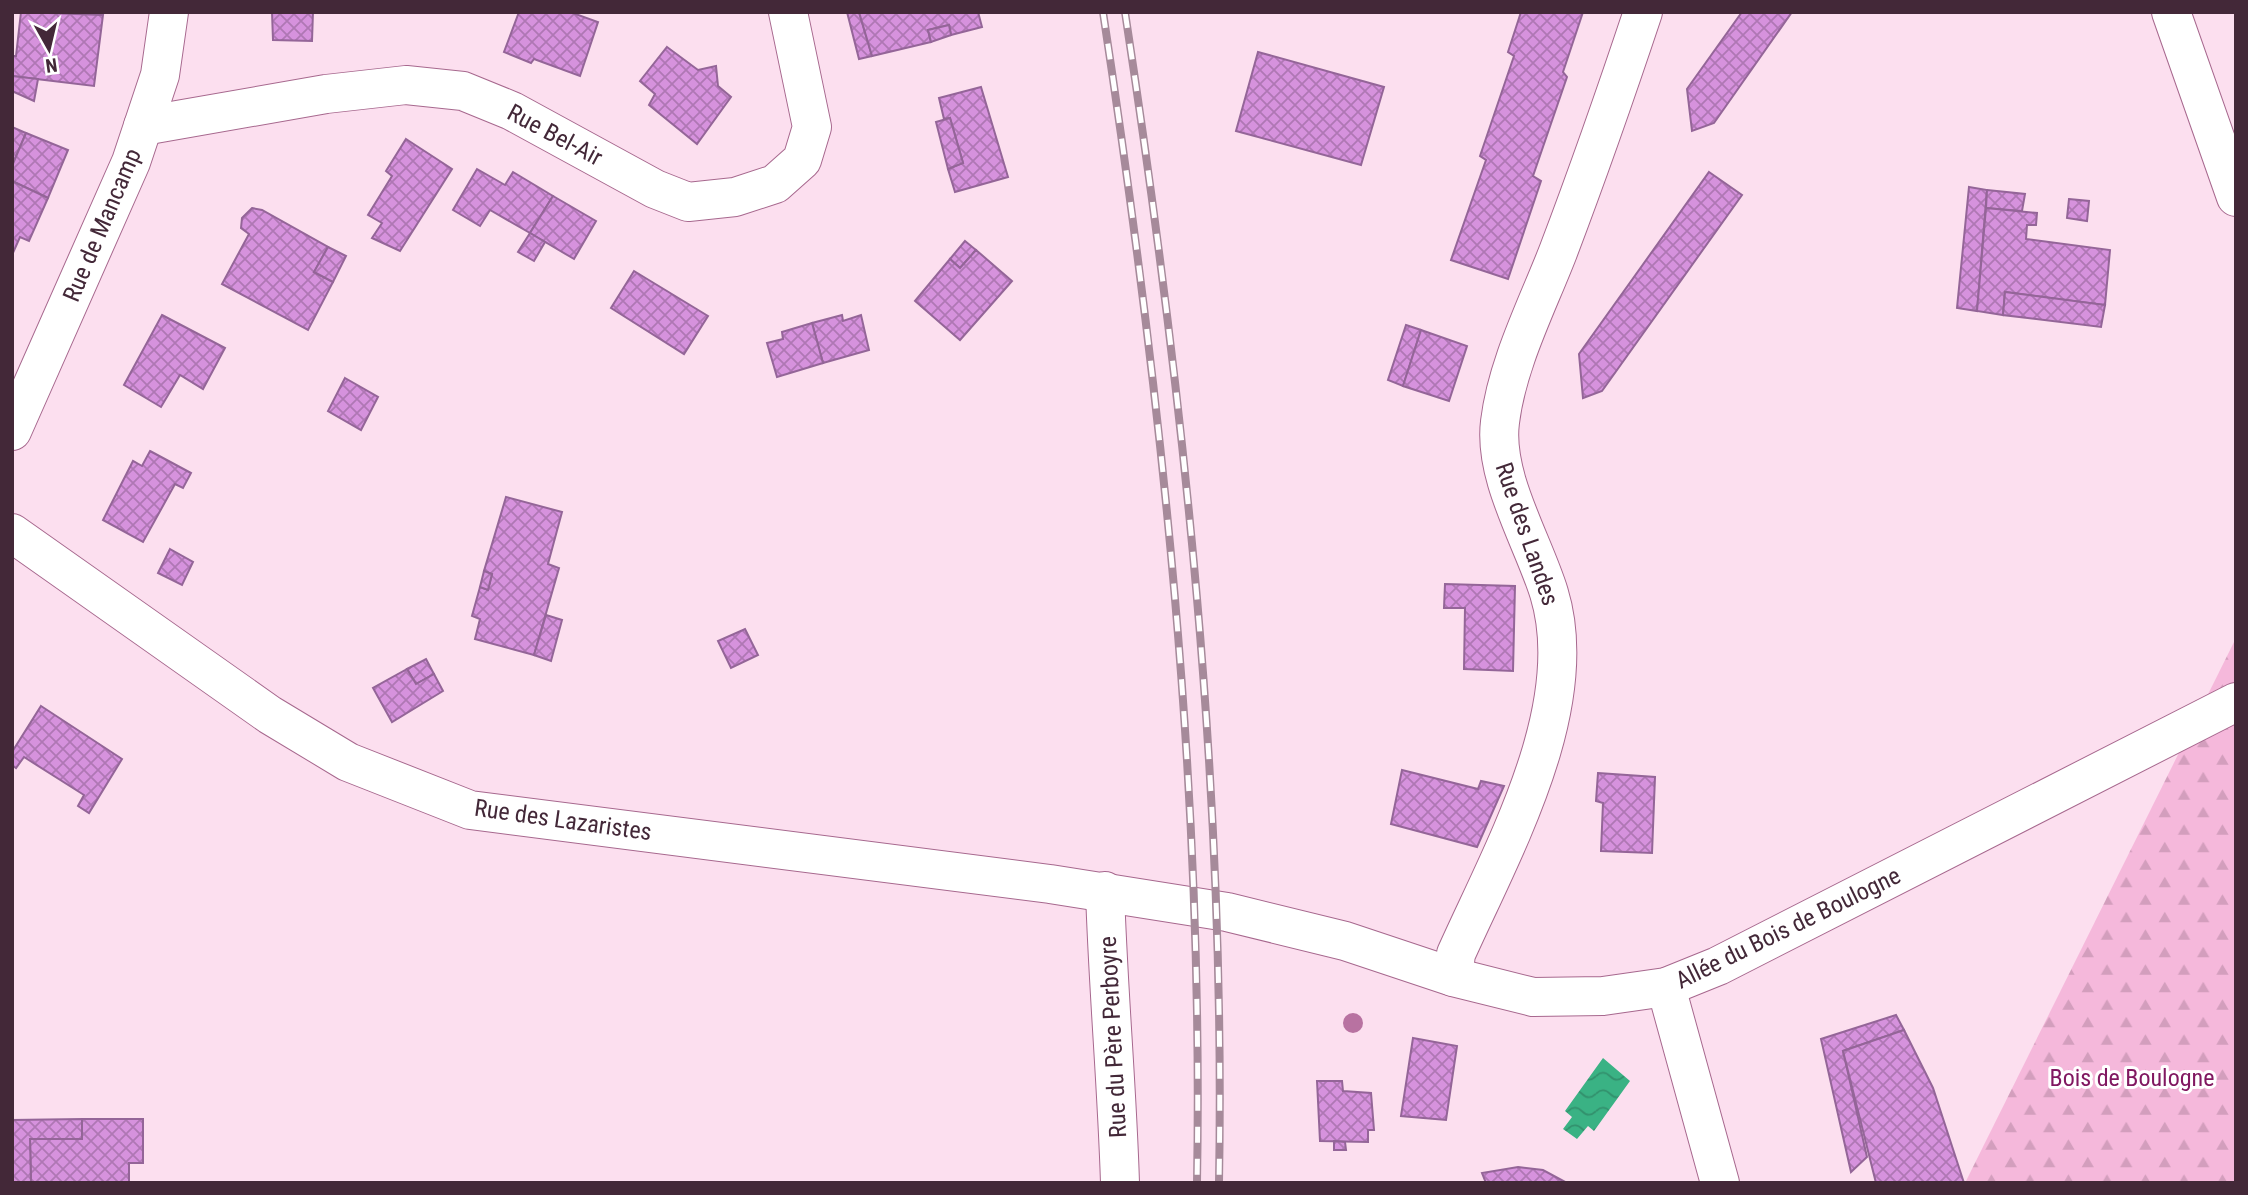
<svg xmlns="http://www.w3.org/2000/svg" width="2248" height="1195" font-family="'Roboto Condensed',sans-serif">
  <style>
    .forest { fill: url(#forest-firs) }
    .water { fill: url(#water-waves) }
    .building { fill: url(#building-cross-hatch); stroke: #946598; stroke-width: 2 }
    .lines { fill: none; stroke-linecap: round; stroke-linejoin: round }
    .minor-casing { stroke: #a7688e; stroke-width: 40 }
    .minor { stroke: #fff; stroke-width: 38 }
    .rail-casing { stroke: #a68a9a; stroke-width: 8 }
    .rail { stroke: #fff; stroke-width: 5; stroke-dasharray: 16; stroke-linecap: butt }
    .tree { fill: #b872a1 }
    .labels { text-anchor: middle; dominant-baseline: central; stroke-width: 6; stroke-linejoin: round; paint-order: stroke }
    .street-label { font-size: 24px; fill: #432838; stroke: #fff }
    .park-label { font-size: 24px; fill: #811861; stroke: #fff }
  </style>
  <defs>
    <pattern id="forest-firs" width="22" height="20" patternUnits="userSpaceOnUse" patternTransform="scale(1.75)"><rect width="22" height="20" fill="#f5b8db"/><path d="M5 1l3.5 6h-7zM16 11l3.5 6h-7z" fill="#d39ebd"/></pattern>
    <pattern id="water-waves" width="16" height="10" patternUnits="userSpaceOnUse" patternTransform="scale(1.75)"><rect width="16" height="10" fill="#3ab284"/><path d="M0 5q4-4 8 0t8 0" fill="none" stroke="#32916d"/></pattern>
    <pattern id="building-cross-hatch" width="8" height="8" patternUnits="userSpaceOnUse" patternTransform="scale(1.75)"><rect width="8" height="8" fill="#d692dd"/><path d="M0 0l8 8M0 8l8-8" fill="none" stroke="#af77b4"/></pattern>
  </defs>
  <rect width="100%" height="100%" fill="#fcdfef"/>
  <path class="forest" d="M2236,638V1183H1965Z"/>
  <path class="water" d="M1603,1058L1630,1081L1594,1131L1588,1126L1577,1139L1563,1129L1572,1117L1565,1111Z"/>
  <g class="building">
    <path d="M21,12L103,15L94,86L12,76V56H16Z"/>
    <path d="M272,12H313L312,41L273,40Z"/>
    <path d="M519,12H570L598,22L580,76L534,59L531,63L504,52Z"/>
    <path d="M847,12H859L872,56L859,59Z"/>
    <path d="M859,12H978L982,27L951,35L949,25L928,30L931,42L872,56Z"/>
    <path d="M1521,12H1583L1563,72L1567,77L1533,176L1541,181L1508,279L1451,260L1486,160L1480,156L1514,56L1508,52Z"/>
    <path d="M1742,12H1792L1714,123L1692,131L1687,89Z"/>
    <path d="M949,25L951,35L931,42L928,30Z"/>
    <path d="M667,47L698,70L716,66L718,86L731,97L697,144L649,105L655,94L640,81Z"/>
    <path d="M1258,52L1384,87L1361,165L1236,131Z"/>
    <path d="M12,76L38,79L34,101L12,91Z"/>
    <path d="M981,87L1008,177L955,192L948,169L963,163L950,118L944,119L939,98Z"/>
    <path d="M950,118L963,163L948,169L936,122Z"/>
    <path d="M12,127L26,133L12,166Z"/>
    <path d="M26,133L68,150L48,198L12,181V166Z"/>
    <path d="M406,139L452,169L400,251L372,238L382,223L368,215L392,176L386,171Z"/>
    <path d="M477,169L505,185L513,172L553,196L530,233L490,210L480,226L453,210Z"/>
    <path d="M1709,172L1742,195L1602,391L1583,398L1579,354Z"/>
    <path d="M12,181L48,198L29,241L20,237L12,255Z"/>
    <path d="M1969,187L1987,190L1977,311L1957,308Z"/>
    <path d="M1987,190L2025,194L2022,211L1986,208Z"/>
    <path d="M553,196L596,221L574,259L530,233Z"/>
    <path d="M2069,199L2089,201L2087,221L2067,218Z"/>
    <path d="M252,208L262,210L328,247L314,272L333,282L308,330L222,284L249,234L241,228L242,218Z"/>
    <path d="M1986,208L2037,213L2036,225H2027L2026,239L2110,250L2105,305L2005,292L2003,315L1977,311Z"/>
    <path d="M530,233L545,242L534,261L518,252Z"/>
    <path d="M965,241L976,250L960,268L950,259Z"/>
    <path d="M328,247L346,256L333,282L314,272Z"/>
    <path d="M976,250L1012,281L960,340L915,301L950,259L960,268Z"/>
    <path d="M634,271L708,316L684,354L611,308Z"/>
    <path d="M2005,292L2105,305L2101,327L2003,315Z"/>
    <path d="M162,315L225,348L203,389L180,375L161,407L124,385Z"/>
    <path d="M842,315L843,321L861,315L869,350L823,363L812,323Z"/>
    <path d="M812,323L823,363L777,377L767,343L783,339L782,332Z"/>
    <path d="M1406,325L1421,330L1403,386L1388,380Z"/>
    <path d="M1421,330L1467,346L1449,401L1403,386Z"/>
    <path d="M345,378L378,397L361,430L328,411Z"/>
    <path d="M150,451L191,473L183,488L175,484L143,542L103,520L133,461L142,466Z"/>
    <path d="M506,497L562,512L548,564L559,568L534,655L475,639L480,619L472,616L480,587L488,590L492,574L484,571Z"/>
    <path d="M170,549L193,562L182,585L158,573Z"/>
    <path d="M484,571L492,574L488,590L480,587Z"/>
    <path d="M1445,584L1515,586L1513,671L1464,669L1465,608H1444Z"/>
    <path d="M546,615L562,620L551,661L534,655Z"/>
    <path d="M745,629L758,655L731,668L718,641Z"/>
    <path d="M426,659L434,674L416,684L407,669Z"/>
    <path d="M407,669L416,684L434,674L443,691L392,722L373,688Z"/>
    <path d="M41,706L122,759L89,813L78,806L84,795L24,757L16,768L12,765V752Z"/>
    <path d="M1402,770L1478,789L1481,781L1504,786L1477,847L1391,824Z"/>
    <path d="M1598,773L1655,777L1652,853L1601,851L1603,803L1596,801Z"/>
    <path d="M1896,1015L1904,1030L1843,1051L1867,1157L1851,1172L1821,1039Z"/>
    <path d="M1904,1030L1933,1088L1964,1183H1876L1843,1051Z"/>
    <path d="M1413,1038L1457,1046L1446,1120L1401,1116Z"/>
    <path d="M1317,1081H1342L1343,1091L1371,1093L1374,1130H1368V1142L1320,1141Z"/>
    <path d="M82,1119H143V1163H129V1183H31L30,1139H82Z"/>
    <path d="M82,1119V1139H30L31,1183H12V1120Z"/>
    <path d="M1334,1141L1345,1142L1346,1150H1334Z"/>
    <path d="M1518,1167L1543,1170L1567,1183H1486L1482,1173Z"/>
  </g>
  <g class="lines">
    <defs>
      <g id="minor">
        <path d="M2171,12L2236,197"/>
        <path d="M143,126L326,94L406,85L463,91L512,111L655,189L688,202L735,197L775,184L802,160L812,127L788,12"/>
        <path d="M12,431L131,162L160,75L169,12"/>
        <path d="M12,533L270,715L348,762L470,810L1050,884L1227,912L1345,941L1453,977L1533,997L1603,996L1666,987L1718,966L2236,702"/>
        <path d="M1105,891C1108,989 1117,1085 1120,1183"/>
        <path d="M1453,977L1456,954C1502,851 1584,707 1549,593C1533,541 1493,477 1500,422C1507,364 1537,306 1558,252C1588,173 1616,93 1643,12"/>
        <path d="M1666,987L1720,1183"/>
      </g>
    </defs>
    <use href="#minor" class="minor-casing"/>
    <use href="#minor" class="minor"/>
    <defs>
      <g id="rail">
        <path d="M1103,12C1162,400 1204,791 1197,1183"/>
        <path d="M1125,12C1184,399 1226,791 1219,1183"/>
      </g>
    </defs>
    <use href="#rail" class="rail-casing"/>
    <use href="#rail" class="rail"/>
  </g>
  <circle class="tree" cx="1353" cy="1023" r="10"/>
  <g class="labels">
    <g class="street-label">
      <text transform="translate(555 135) rotate(28)">Rue Bel-Air</text>
      <text transform="translate(102 225) rotate(-67)">Rue de Mancamp</text>
      <text transform="translate(1527 534) rotate(71)">Rue des Landes</text>
      <text transform="translate(563 820) rotate(8)">Rue des Lazaristes</text>
      <text transform="translate(1788 928) rotate(-26)">Allée du Bois de Boulogne</text>
      <text transform="translate(1113 1037) rotate(-93)">Rue du Père Perboyre</text>
    </g>
    <g class="park-label">
      <text x="2132" y="1078">Bois de Boulogne</text>
    </g>
  </g>
  <rect width="2248" height="1195" fill="none" stroke="#432838" stroke-width="28"/>
  <g transform="translate(49 49) rotate(172)" stroke="#ffffff" stroke-width="5" paint-order="stroke">
  <path d="M0-5L12 26L0 18L-12 26Z" fill="#432838"/>
  <text y="-10" font-size="19" font-weight="bold" text-anchor="middle" fill="#432838">N</text>
  </g>
</svg>
